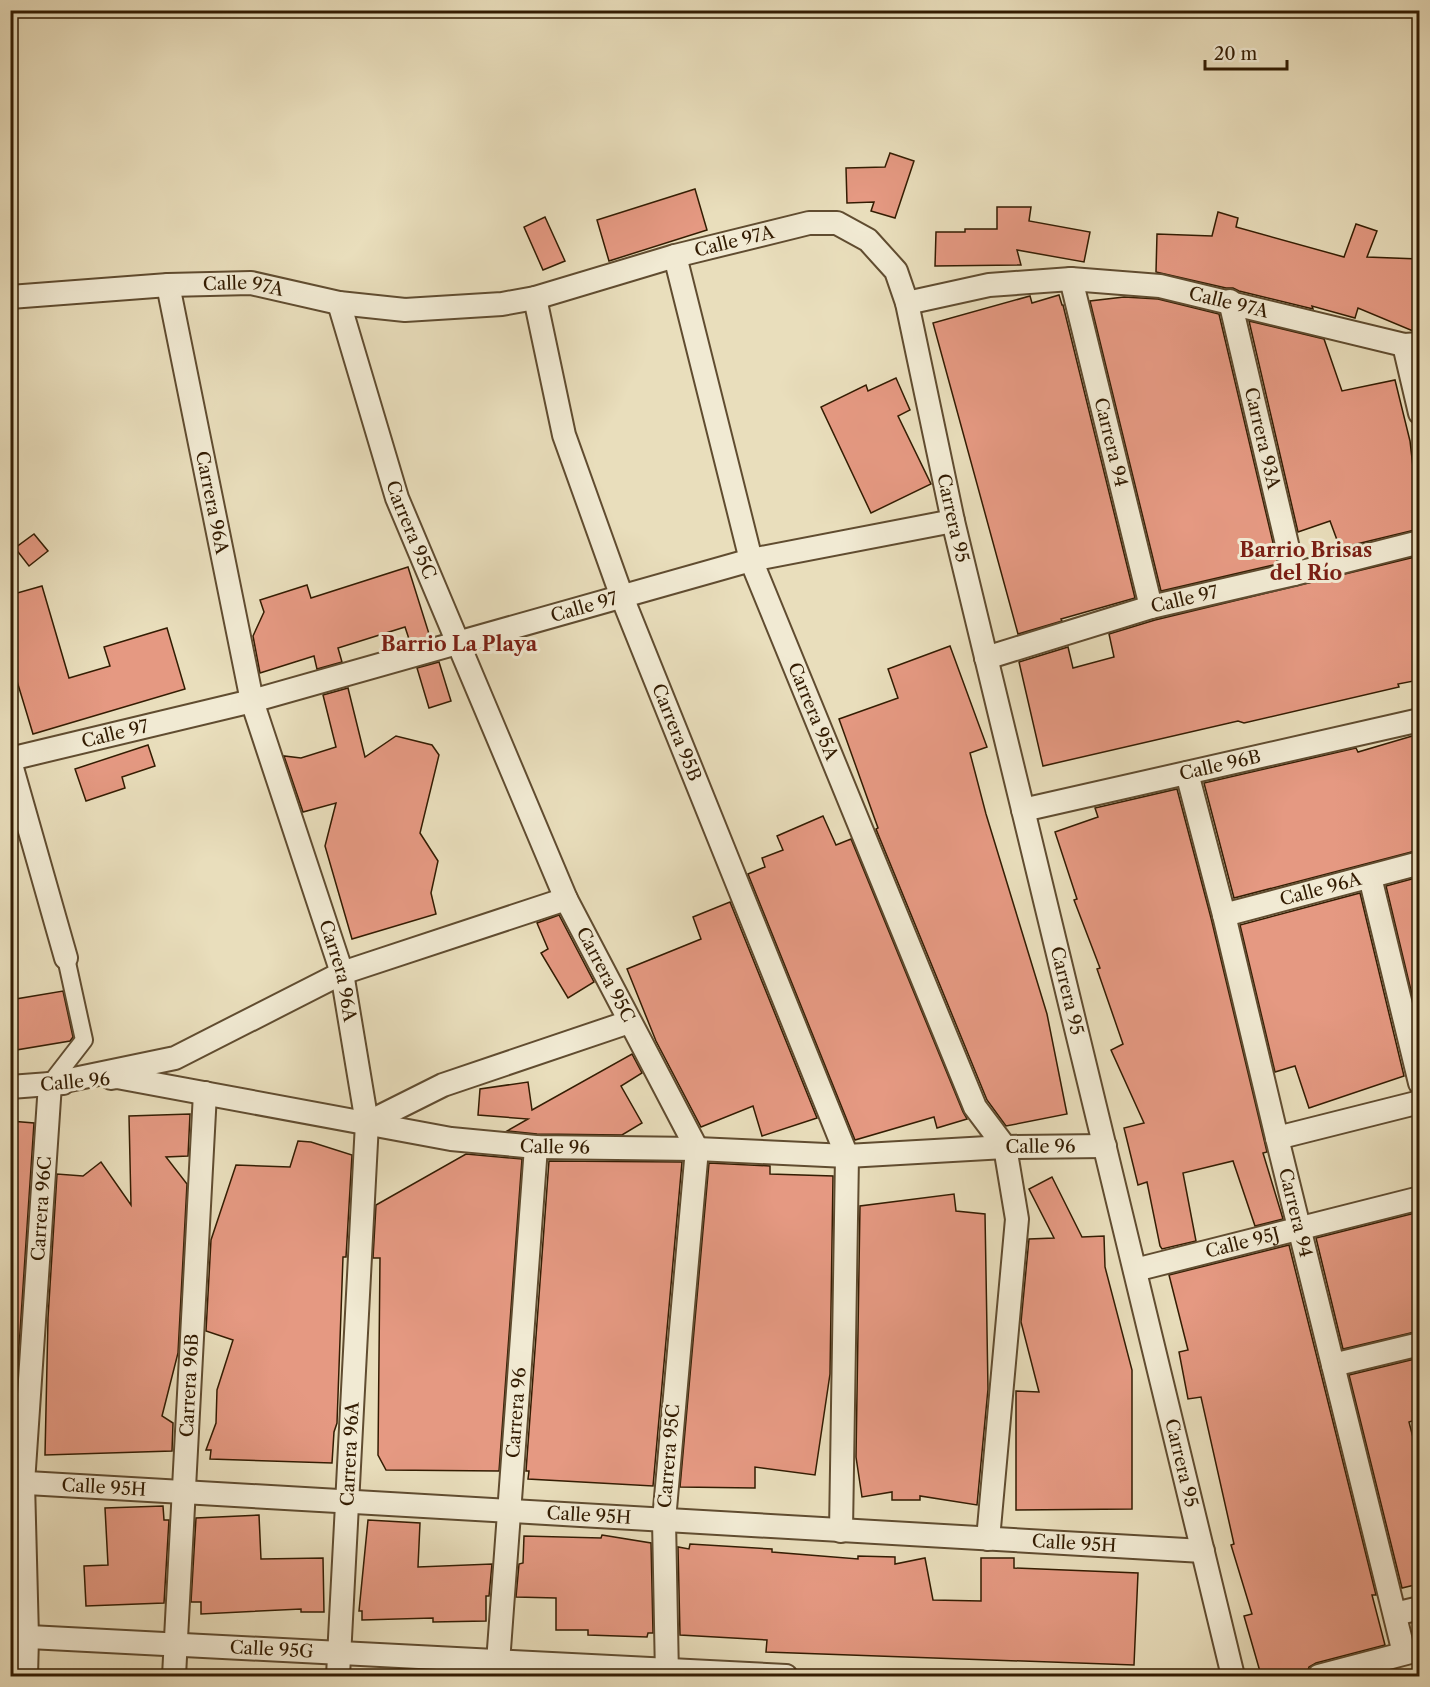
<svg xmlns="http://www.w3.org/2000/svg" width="1430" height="1687" font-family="'Libre Caslon Text',serif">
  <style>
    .building { fill: #e59982; stroke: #331c02; stroke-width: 1.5 }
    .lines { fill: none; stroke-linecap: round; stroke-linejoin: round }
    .pedestrian-casing { stroke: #604c30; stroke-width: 20 }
    .minor-casing { stroke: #604c30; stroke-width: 26 }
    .pedestrian { stroke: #f1ead3; stroke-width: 16 }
    .minor { stroke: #f1ead3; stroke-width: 22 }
    .labels { text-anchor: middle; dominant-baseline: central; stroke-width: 6; stroke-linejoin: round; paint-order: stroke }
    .street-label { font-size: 18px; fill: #331c02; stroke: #f1ead3 }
    .neighbourhood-label { font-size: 20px; font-weight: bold; fill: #7a1f14; stroke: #f1ead3 }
  </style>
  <rect width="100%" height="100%" fill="#e9debc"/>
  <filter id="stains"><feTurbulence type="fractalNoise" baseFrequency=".00333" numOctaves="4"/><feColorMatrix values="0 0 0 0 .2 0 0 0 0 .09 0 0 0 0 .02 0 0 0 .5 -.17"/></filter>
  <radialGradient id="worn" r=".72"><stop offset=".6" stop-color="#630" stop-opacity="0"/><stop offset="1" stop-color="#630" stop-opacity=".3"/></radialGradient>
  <g class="building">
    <path d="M890,153L914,161L895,218L871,211L874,202L847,203L846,168L885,167Z"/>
    <path d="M695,189L707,230L609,261L597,220Z"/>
    <path d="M997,207H1031L1029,221L1090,232L1084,262L1017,250L1021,265L935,266L936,232H965V229H997Z"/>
    <path d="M1218,212L1238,218L1236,227L1344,257L1356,224L1377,231L1367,257L1419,259V331H1413L1358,308L1355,318L1312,306L1313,309L1239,291L1233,288H1226L1156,272L1157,234L1212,236Z"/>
    <path d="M545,217L565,261L543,270L524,227Z"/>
    <path d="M1059,295L1062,305H1063L1135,598L1061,619L1062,621L1018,634L933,323L1030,296L1032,303Z"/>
    <path d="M1124,297L1158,299L1219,314L1278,564L1161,591L1090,301Z"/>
    <path d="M1249,321L1324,339L1342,391L1395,380L1410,441L1417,502L1419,510V529L1340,548L1330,521L1298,532Z"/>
    <path d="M896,378L910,410L898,416L931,484L871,513L821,407L866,385L868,391Z"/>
    <path d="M34,534L48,551L29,566L15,548Z"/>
    <path d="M1419,556V680L1398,684L1399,687L1244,723L1238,721L1043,766L1019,662L1068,647L1073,668L1114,657L1109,634L1155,620Z"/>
    <path d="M408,567L430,637L410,642L405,627L338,648L342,662L317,669L314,656L260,673L253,636L264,612L260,600L307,585L311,598Z"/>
    <path d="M42,586L69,678L110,666L104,647L167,628L185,689L33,734L10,658V595Z"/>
    <path d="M950,646L987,747L970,753L986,814L1047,1014L1067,1114L1006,1126L987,1100L876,829L878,828L839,719L898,698L888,669Z"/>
    <path d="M439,662L451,701L429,708L417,668Z"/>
    <path d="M348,688L365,757L396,736L432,745L439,755L420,833L438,861L431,893L436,914L352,939L325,846L336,803L303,812L284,756L301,758L336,747L323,695Z"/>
    <path d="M1419,734V850L1234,898L1204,783L1356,748L1358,752Z"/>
    <path d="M148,745L155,766L122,777L125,788L86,801L75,769Z"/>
    <path d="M1177,789L1211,918L1267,1152L1263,1153L1283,1219L1255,1226L1233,1161L1183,1173L1196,1241L1162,1249L1160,1246L1147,1182L1138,1185L1124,1128L1144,1123L1111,1050L1123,1044L1097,969L1100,968L1074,900L1077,899L1055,832L1098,817L1095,808Z"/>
    <path d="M823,816L836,845L851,839L963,1112L967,1119L937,1128L934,1117L855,1140L748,874L765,867L762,858L783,850L777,836Z"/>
    <path d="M1419,877V1024L1386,886Z"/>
    <path d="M1360,893L1404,1076L1309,1108L1295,1066L1275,1072L1240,925Z"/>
    <path d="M730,902L817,1118L762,1136L753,1106L701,1127L656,1041L627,969L701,939L693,917Z"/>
    <path d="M559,915L594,982L568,998L541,953L548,949L537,923Z"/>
    <path d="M63,991L73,1037L70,1041L10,1051V1000Z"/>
    <path d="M632,1054L642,1073L621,1086L642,1123L622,1135L537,1134L507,1131L528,1119L478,1115L480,1089L528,1082L532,1110Z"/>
    <path d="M190,1114L188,1156L166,1157L187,1184L178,1353L162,1416L173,1423L172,1451L45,1455L48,1318L57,1174L83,1176L101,1162L131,1205L129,1116Z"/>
    <path d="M10,1121L34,1123L18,1362L10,1378Z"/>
    <path d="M298,1141L311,1142L352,1155L346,1257H343L337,1423L334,1432L332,1463L210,1459L211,1450H206L216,1423L217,1390L233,1340L206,1331L211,1240L236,1165L290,1167Z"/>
    <path d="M466,1154L522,1159L499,1471L386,1470L378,1455L380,1258H373L376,1205Z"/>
    <path d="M549,1161L682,1162L653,1486L528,1479L529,1471H526Z"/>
    <path d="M709,1163L770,1166V1174L833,1176L830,1374L815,1475L755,1467V1488L680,1487Z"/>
    <path d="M1052,1177L1082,1237L1104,1236L1105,1267L1132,1370V1509L1016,1510V1391L1039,1392L1021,1322L1029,1239L1054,1238L1029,1189Z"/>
    <path d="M954,1194L956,1211L985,1214L988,1389L977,1505L920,1496V1500H892V1492L862,1497L856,1457L860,1206Z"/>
    <path d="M1419,1212V1331L1343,1349L1316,1238Z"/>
    <path d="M1289,1245L1376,1595H1372L1385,1645L1316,1663L1309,1667L1306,1677H1277L1276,1670L1261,1675L1244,1616L1252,1614L1231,1545L1234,1544L1201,1397L1188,1399L1179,1352L1188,1350L1169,1275Z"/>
    <path d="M1419,1358V1419L1409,1422L1419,1461V1584L1402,1588L1349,1375Z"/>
    <path d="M163,1506L164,1520H169L164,1603L86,1606L84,1566L108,1565L105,1508Z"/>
    <path d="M259,1515L261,1559L323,1558L324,1612H301V1609L201,1614V1602H191L196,1518Z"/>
    <path d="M368,1520L420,1523L418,1567L492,1564L489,1596H486V1621L433,1622V1618L362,1620V1611H359Z"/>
    <path d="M602,1535L651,1543L653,1633H648L647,1637L588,1635V1630H556V1598L516,1597L519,1564L523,1563L524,1536L601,1538Z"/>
    <path d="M690,1544L772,1549V1552L858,1559V1556L895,1557V1564L925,1558L933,1600L981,1601V1558H1014V1568L1138,1573L1134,1665L766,1652L767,1640L680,1635L678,1547L689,1549Z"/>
  </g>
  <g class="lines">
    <defs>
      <path id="pedestrian" d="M50,1084L84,1040L66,958"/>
      <g id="minor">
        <path id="s1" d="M675,256L751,560L975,1107L1005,1147L1017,1219L988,1539"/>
        <path id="s2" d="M1071,279L1151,607"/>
        <path id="s3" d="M168,285L252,701L342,973L367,1123L338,1676"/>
        <path id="s4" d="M10,297L168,285L251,283L339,303L405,310L502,304L535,298L675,256L809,223H837L868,240L896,271L907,303L953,521L1233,1676"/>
        <path id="s5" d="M535,298L564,435L622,597L847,1156L841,1531"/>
        <path id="s6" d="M1230,301L1294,574"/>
        <path id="s7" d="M339,303L397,498L566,899L697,1149L664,1520L667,1676"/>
        <path id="s8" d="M907,303L989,285L1071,279L1160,286L1404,345L1420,344"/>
        <path d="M1404,345L1420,413"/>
        <path id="s9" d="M986,658L1151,607L1294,574L1420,542"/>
        <path id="s10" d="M10,759L252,701L751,560L953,521"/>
        <path d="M10,761L66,958"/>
        <path id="s11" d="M1187,773L1224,915L1277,1138L1404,1653"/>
        <path id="s12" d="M1023,810L1420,720"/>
        <path d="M1370,877L1420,1083"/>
        <path id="s13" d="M1224,915L1420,863"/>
        <path id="s14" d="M111,1078L117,1077L451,1139L536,1147L697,1149L847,1156L1005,1147L1105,1146"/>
        <path d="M10,1087L63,1083"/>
        <path d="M367,1123L443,1085L629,1022"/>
        <path d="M1277,1138L1420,1102"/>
        <path id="s15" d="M1135,1270L1420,1198"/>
        <path d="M1333,1365L1420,1344"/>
        <path id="s16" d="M10,1482L1203,1551"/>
        <path d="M1395,1614L1420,1608"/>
        <path id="s17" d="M10,1636L786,1676"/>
        <path id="s18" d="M26,1676L27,1637L23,1483L50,1084L175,1058L342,973L566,899"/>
        <path id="s19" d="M174,1676L205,1093"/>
        <path id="s20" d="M497,1676L536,1147"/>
        <path d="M1319,1676L1418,1650"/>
      </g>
    </defs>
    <use href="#pedestrian" class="pedestrian-casing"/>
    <use href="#minor" class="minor-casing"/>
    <use href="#pedestrian" class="pedestrian"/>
    <use href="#minor" class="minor"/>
  </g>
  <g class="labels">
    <g class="street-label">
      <text stroke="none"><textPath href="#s4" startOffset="736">Calle 97A</textPath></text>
      <text stroke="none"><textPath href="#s4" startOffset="234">Calle 97A</textPath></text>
      <text stroke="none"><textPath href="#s8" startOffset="326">Calle 97A</textPath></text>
      <text stroke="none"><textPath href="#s6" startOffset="141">Carrera 93A</textPath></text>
      <text stroke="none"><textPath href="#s2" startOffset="168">Carrera 94</textPath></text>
      <text stroke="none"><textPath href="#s3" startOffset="222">Carrera 96A</textPath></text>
      <text stroke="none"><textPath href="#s4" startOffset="1172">Carrera 95</textPath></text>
      <text stroke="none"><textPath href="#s7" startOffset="238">Carrera 95C</textPath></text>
      <text stroke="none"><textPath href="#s9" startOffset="207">Calle 97</textPath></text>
      <text stroke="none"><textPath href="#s10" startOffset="594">Calle 97</textPath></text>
      <text stroke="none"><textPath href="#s1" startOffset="477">Carrera 95A</textPath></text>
      <text stroke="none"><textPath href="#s5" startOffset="458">Carrera 95B</textPath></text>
      <text stroke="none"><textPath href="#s10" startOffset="108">Calle 97</textPath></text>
      <text stroke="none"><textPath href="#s12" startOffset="202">Calle 96B</textPath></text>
      <text stroke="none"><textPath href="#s13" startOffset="100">Calle 96A</textPath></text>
      <text stroke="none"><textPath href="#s3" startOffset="708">Carrera 96A</textPath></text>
      <text stroke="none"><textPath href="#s7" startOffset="724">Carrera 95C</textPath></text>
      <text stroke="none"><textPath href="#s4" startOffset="1658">Carrera 95</textPath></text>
      <text transform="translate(75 1082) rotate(-5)">Calle 96</text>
      <text stroke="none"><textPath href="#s14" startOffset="450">Calle 96</textPath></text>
      <text stroke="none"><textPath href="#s14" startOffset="936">Calle 96</textPath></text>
      <text stroke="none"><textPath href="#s18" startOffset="468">Carrera 96C</textPath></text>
      <text stroke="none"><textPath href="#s11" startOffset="453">Carrera 94</textPath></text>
      <text stroke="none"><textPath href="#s15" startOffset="111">Calle 95J</textPath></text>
      <text stroke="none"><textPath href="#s19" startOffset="291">Carrera 96B</textPath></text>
      <text stroke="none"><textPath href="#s20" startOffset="264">Carrera 96</textPath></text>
      <text transform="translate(350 1454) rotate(-87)">Carrera 96A</text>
      <text transform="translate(669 1456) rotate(-85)">Carrera 95C</text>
      <text stroke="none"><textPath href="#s4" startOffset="2144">Carrera 95</textPath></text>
      <text stroke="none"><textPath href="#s16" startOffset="94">Calle 95H</textPath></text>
      <text stroke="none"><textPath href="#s16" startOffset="580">Calle 95H</textPath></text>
      <text stroke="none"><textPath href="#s16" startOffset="1066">Calle 95H</textPath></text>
      <text stroke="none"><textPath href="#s17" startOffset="262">Calle 95G</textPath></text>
    </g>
    <g class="neighbourhood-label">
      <text x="1306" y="550">Barrio Brisas<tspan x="1306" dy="23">del Río</tspan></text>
      <text x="459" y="644">Barrio La Playa</text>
    </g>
  </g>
  <rect width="1430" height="1687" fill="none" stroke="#e9debc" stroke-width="36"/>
  <rect x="12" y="12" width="1406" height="1663" fill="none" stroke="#331c02" stroke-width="3"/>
  <rect x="18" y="18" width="1394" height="1651" fill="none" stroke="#331c02" stroke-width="1.5"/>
  <path d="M1205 60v9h82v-9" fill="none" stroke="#331c02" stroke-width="3"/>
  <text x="1214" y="60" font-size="18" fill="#331c02" stroke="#f1ead3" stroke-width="4.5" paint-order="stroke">20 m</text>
  <rect width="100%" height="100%" filter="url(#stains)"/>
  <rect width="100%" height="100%" fill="url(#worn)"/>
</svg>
